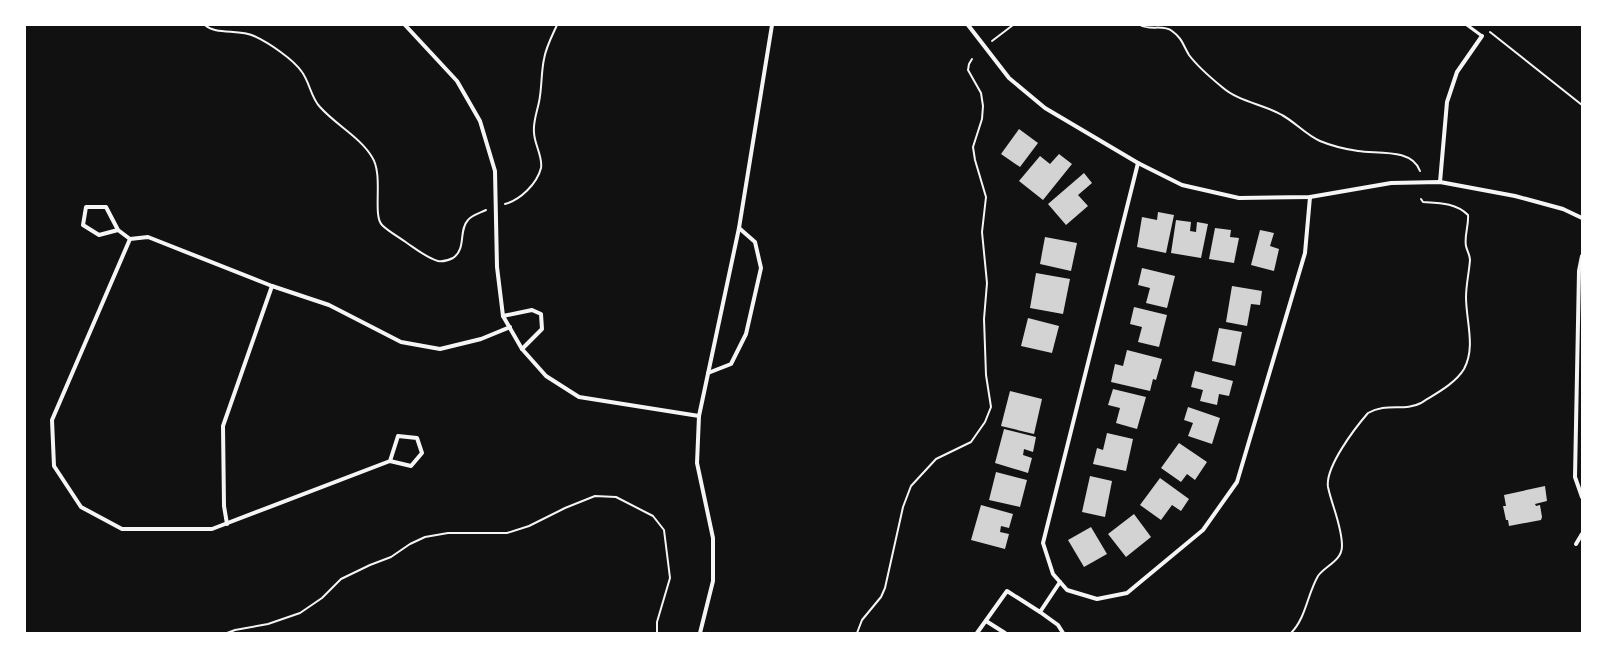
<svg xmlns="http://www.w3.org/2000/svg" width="1607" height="658" font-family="Quicksand,sans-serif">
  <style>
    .building { fill: #d3d3d3 }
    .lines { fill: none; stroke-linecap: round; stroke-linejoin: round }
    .path { stroke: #f5f5f5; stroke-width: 2 }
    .service { stroke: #f5f5f5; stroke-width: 3 }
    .minor { stroke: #f5f5f5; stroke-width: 4 }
  </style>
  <rect width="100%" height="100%" fill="#111"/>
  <g class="building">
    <path d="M1019,129L1038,143L1020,167L1001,154Z"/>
    <path d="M1059,154L1072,164L1043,200L1019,181L1040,156L1050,164Z"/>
    <path d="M1084,173L1092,183L1078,195L1088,206L1066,225L1048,204Z"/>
    <path d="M1158,212L1174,215L1166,253L1137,247L1142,217L1157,220Z"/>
    <path d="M1176,220L1191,222L1190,231L1196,232L1197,222L1208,224L1201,258L1171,253Z"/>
    <path d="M1215,228L1231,230L1230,237L1239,238L1234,263L1209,259Z"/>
    <path d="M1260,230L1274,233L1270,246L1279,249L1274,271L1251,265Z"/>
    <path d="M1045,237L1077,243L1071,271L1040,264Z"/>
    <path d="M1142,268L1175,276L1167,308L1146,303L1150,288L1138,285Z"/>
    <path d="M1036,273L1070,279L1063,314L1030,308Z"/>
    <path d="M1232,286L1262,291L1260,305L1251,304L1247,326L1226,322Z"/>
    <path d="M1134,307L1167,315L1159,347L1138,342L1142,327L1130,324Z"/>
    <path d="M1028,318L1059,326L1052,353L1021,346Z"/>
    <path d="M1219,328L1242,332L1235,366L1212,361Z"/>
    <path d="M1127,350L1162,359L1156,380L1153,379L1150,391L1111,382L1115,364L1123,366Z"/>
    <path d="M1195,371L1233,381L1229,396L1219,394L1217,405L1200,401L1203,390L1191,387Z"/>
    <path d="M1113,389L1146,397L1137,429L1116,423L1120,408L1108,405Z"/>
    <path d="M1010,391L1042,399L1034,434L1001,426Z"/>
    <path d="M1188,407L1220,418L1212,444L1188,436L1193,423L1184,420Z"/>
    <path d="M1004,429L1036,437L1033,452L1024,449L1023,455L1032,458L1028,473L995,463Z"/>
    <path d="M1107,433L1133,439L1126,471L1093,464L1097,448L1103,450Z"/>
    <path d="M1179,443L1207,462L1195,480L1187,474L1181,482L1161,468Z"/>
    <path d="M996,472L1027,480L1020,507L989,500Z"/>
    <path d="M1090,476L1112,481L1105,517L1082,512Z"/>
    <path d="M1160,478L1189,499L1181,511L1172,505L1161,520L1140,505Z"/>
    <path d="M1545,486L1547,501L1535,504L1536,506L1540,505L1542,517L1541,520L1509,526L1508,520H1506L1503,506H1506L1504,495Z"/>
    <path d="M981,505L1013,514L1009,528L1001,526L1000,532L1009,534L1005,549L971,540Z"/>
    <path d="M1134,514L1151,537L1126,557L1108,534Z"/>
    <path d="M1091,527L1107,554L1084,567L1068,540Z"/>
  </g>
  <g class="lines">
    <g class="path">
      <path d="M205,25C215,35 239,29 254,36C269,43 293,59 302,72C310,83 311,98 320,107C336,125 360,137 372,157C384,175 372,215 382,225C389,232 399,237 407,243C416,249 427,258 438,261C444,262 449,260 453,258C467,248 458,231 468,220C472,215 480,213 486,210"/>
      <path d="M1140,25C1150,31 1163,24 1172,31C1182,38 1183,45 1189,55C1198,67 1211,78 1222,87C1239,102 1263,104 1282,115C1295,122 1306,135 1320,141C1332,146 1344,149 1358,151C1377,154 1412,148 1420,171"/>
      <path d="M1490,32L1582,105"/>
      <path d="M992,41L1013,25"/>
      <path d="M505,204C520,200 537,184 541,168C543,156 534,144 534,132C533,122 537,112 539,102C542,88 541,73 544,59C546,47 552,36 557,25"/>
      <path d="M227,633L235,630L268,624L300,613L322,598L341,579L370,565L391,557L410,544L425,537L448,533H507L529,526L565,508L595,496L616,497L653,516L664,530L670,578L657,622V633"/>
      <path d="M857,633L862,620L881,597L885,588L903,507L911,486L936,459L971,442L985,422L991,407L986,375L984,319L987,283L982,232L986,197L975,160L973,147L982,119L983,106L981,93L968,70L969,64L972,59"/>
      <path d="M1291,633C1306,618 1307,595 1318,576C1325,566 1342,561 1342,546C1342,526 1332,506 1328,487C1325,467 1355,428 1368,413C1387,402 1404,412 1421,403C1435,394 1455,384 1464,369C1476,347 1466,321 1466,297C1466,285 1469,273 1470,260C1470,255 1467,251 1466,246C1464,236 1469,225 1468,215C1456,203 1440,203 1423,202L1421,199"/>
    </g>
    <path class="service" d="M1467,25L1482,36"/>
    <g class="minor">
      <path d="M405,25L457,81L480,121L495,171L497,267L503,316L522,349L546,376L579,397L699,416"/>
      <path d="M968,25L1009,78L1045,108L1138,163L1182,185L1239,198L1310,197L1391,183L1440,182L1515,196L1563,209L1582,218"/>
      <path d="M1138,163L1043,543L1053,574L1067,590L1097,599L1127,593L1203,530L1237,482L1305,253L1310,197"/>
      <path d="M1440,182L1447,102L1457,72L1482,36"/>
      <path d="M118,230L99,235L83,225L86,207H106L118,230L130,239"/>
      <path d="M1582,256L1579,271L1575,477L1582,497"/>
      <path d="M503,316L532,310L541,314L542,329L522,349"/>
      <path d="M708,373L731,364L746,334L761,268L755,242L739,228"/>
      <path d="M390,461L398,436L417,438L422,453L411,466L390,461L212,529H122L81,507L54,466L52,420L130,239L148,237L272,286L329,305L401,342L440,349L481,339L510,327"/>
      <path d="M227,524L224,506L223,426L272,286"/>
      <path d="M1576,544L1582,534"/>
      <path d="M1040,612L1058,625L1063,633"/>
      <path d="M986,621L1005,633"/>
      <path d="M700,633L713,581V538L697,463L699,416L739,228L772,25"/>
      <path d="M977,633L1007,591L1040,612L1060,582"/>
    </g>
  </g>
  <rect width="1607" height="658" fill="none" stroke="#ffffff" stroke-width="52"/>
</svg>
